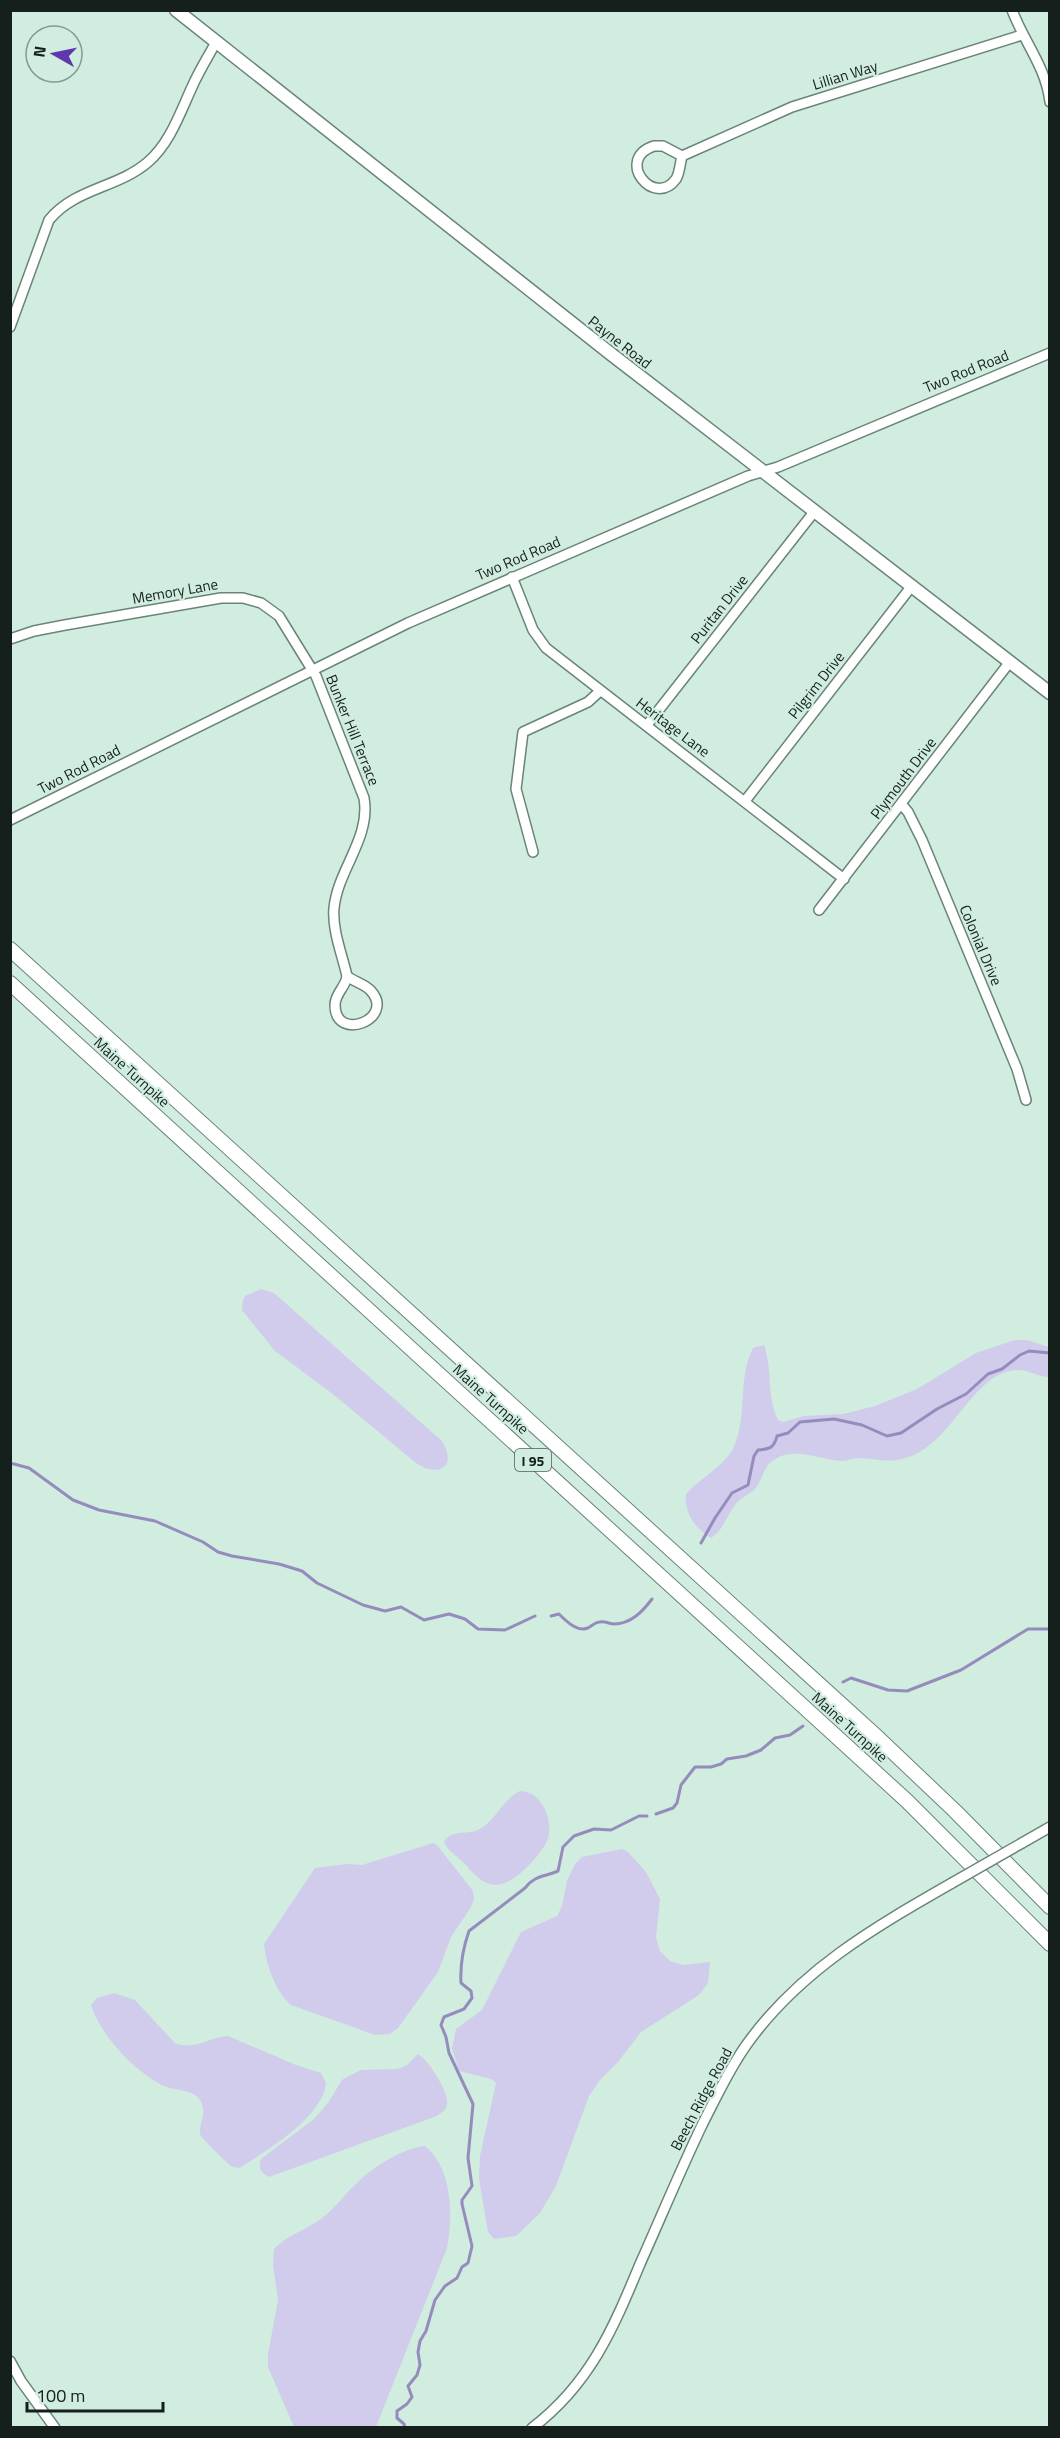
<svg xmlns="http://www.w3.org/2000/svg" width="1060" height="2438" font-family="'Titillium Web',sans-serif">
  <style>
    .green { fill: #d1ccec }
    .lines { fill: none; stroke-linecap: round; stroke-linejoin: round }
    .stream { stroke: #958cbd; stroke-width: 3 }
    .minor-casing { stroke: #6a8478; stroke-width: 12 }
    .major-casing { stroke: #6a8478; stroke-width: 15 }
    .highway-casing { stroke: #6a8478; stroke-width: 16 }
    .minor { stroke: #fff; stroke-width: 9 }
    .major { stroke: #fff; stroke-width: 12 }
    .highway { stroke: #fff; stroke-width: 14 }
    .minor-bridge-casing { stroke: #6a8478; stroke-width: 12; stroke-linecap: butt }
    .minor-bridge { stroke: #fff; stroke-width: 9 }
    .labels { text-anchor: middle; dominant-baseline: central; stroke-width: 4.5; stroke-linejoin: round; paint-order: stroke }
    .shield { fill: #d0ede0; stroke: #4d5d56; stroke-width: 1.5 }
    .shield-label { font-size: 14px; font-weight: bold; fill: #151f1b }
    .street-label { font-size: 15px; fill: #151f1b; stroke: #d0ede0 }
  </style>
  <rect width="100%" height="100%" fill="#d0ede0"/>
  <g class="green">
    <path d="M261,1289L274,1293L442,1441C458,1467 438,1478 416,1463L334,1395L275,1351L242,1310L243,1300L245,1296Z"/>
    <path d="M1015,1340H1027L1049,1347V1377C1038,1377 1029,1370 1019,1370C971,1370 953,1448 902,1459C886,1463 872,1458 857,1458C852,1458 848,1461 843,1461C820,1460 794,1445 772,1461C764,1467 762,1480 756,1488C750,1495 740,1497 735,1505C726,1516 724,1530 711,1538C695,1528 684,1513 686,1494C699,1479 723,1467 733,1449C748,1418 737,1379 753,1348L764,1345C773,1370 766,1396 778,1420L783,1422L804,1416L843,1414L875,1406L917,1389L976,1353Z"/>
    <path d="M520,1791C542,1791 555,1822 547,1841C542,1852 532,1862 524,1870C501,1891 486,1890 466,1865C459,1857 448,1852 444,1842C451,1829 467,1835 478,1830C495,1822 503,1799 520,1791Z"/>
    <path d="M433,1843L437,1845L473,1891L474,1899L471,1907L451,1937L438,1972L398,2028L390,2034L375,2035L291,2005C275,1991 266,1964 264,1944L315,1868L348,1864L362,1865Z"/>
    <path d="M622,1849L628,1852L646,1872L660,1899L656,1937L660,1951L670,1961L683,1965L710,1962L708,1983L699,1995L641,2032L618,2062L600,2080L589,2096L556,2186L540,2213L516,2236L494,2239L488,2232L479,2178L480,2156L496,2083L491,2079L459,2071L452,2048L456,2029L482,2010L521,1932L557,1916L562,1906L567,1881L575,1864L582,1857Z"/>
    <path d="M114,1993L135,2000L175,2043C195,2051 209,2037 228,2036L296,2065L321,2073L326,2083C323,2117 267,2150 240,2168C236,2167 235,2168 231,2166C228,2164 200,2137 200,2134C199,2123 207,2114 201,2102C196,2089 175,2091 164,2086C135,2072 101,2036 91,2005L97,1998Z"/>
    <path d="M418,2054C428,2059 450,2094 447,2105C446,2110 441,2113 437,2116L269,2177C261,2173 258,2168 261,2159L314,2119L328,2103L342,2080L349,2076L361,2070L398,2069L407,2065Z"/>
    <path d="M425,2146C453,2169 453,2216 447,2248L376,2427H294L268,2367V2354L278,2300L273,2265L274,2249C287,2235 306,2230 321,2219C336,2208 346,2192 360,2180C376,2165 404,2148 425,2146Z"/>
  </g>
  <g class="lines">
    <g class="stream">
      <path d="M10,1463L29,1468L73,1500L99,1510L155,1521L203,1542L218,1552L232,1556L279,1564L302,1571L317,1583L363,1605L385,1611L401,1607L424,1620L449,1614L465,1619L478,1629L505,1630L535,1616"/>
      <path d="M701,1543L715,1518L732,1493L748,1485L754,1456L758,1450C770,1449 774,1448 777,1436L788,1433L800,1422L834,1419L862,1425L887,1436L901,1433L937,1409L966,1394L988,1374L1002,1369L1020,1355L1029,1351L1050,1353"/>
      <path d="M551,1616L559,1614C567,1622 577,1632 588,1628C592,1626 595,1622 600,1622C605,1621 610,1624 614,1624C631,1624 643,1611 652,1599"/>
      <path d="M843,1682L851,1678L888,1690L907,1691L961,1670L1028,1629H1050"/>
      <path d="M656,1814L673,1808L677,1803L681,1785L695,1767H711L721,1764L727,1759L746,1756L761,1750L775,1738L790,1735L803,1726"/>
      <path d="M405,2428L404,2424L397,2418V2411L407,2404L412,2397L408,2386L417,2375L420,2365L418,2352L420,2341L426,2331L435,2300L445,2286L457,2278L462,2267L468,2263L472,2246L462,2204V2200L472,2186L468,2158L473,2104L449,2053L446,2037L441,2025L444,2017L464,2009L472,1998L471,1991L461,1983C460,1965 463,1948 469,1931L525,1888C535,1875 544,1877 558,1871L563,1847L574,1836L594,1829L611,1830L639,1816H647"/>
    </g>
    <defs>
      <g id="minor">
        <path d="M1012,10C1024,42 1046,67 1050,102"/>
        <path d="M654,146H663L682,156C680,163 680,172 676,179C654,209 614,159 654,146Z"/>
        <path d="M682,156L792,107L1022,35"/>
        <path d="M10,327L49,220C75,188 118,188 148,162C170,143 180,113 192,87C199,71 208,57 216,42"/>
        <path d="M512,577L533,630L546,648L844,879"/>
        <path d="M10,639L34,631L65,625L221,598H243L261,603L279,616L316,676L364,798C371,838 338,869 334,908C332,930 342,954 347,976"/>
        <path d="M647,725L814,512"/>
        <path d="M745,801L911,587"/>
        <path d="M902,805L908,812L922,840L1017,1069L1026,1100"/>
        <path d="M10,820L408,623L748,476L778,467L1050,353"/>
        <path d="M533,852L516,789L523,732L588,702L600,691"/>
        <path d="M819,910L1009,663"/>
        <path d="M347,976C354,982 365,984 371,991C396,1019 335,1043 335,1005C335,993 346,987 347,976Z"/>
        <path d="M1022,1843L1050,1827"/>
        <path d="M10,2361L21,2381L55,2428"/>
        <path d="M532,2428C590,2384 613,2329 640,2264C661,2217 681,2169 703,2123C717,2096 729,2069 747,2044C800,1970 875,1927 952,1883"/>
      </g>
      <path id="major" d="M176,10L611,354L1050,693"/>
      <g id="highway">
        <path d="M10,949L876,1736L955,1811L1050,1907"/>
        <path d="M10,983L907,1801L1050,1944"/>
      </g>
    </defs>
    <use href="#minor" class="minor-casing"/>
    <use href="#major" class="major-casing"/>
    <use href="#highway" class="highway-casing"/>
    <use href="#minor" class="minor"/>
    <use href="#major" class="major"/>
    <use href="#highway" class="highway"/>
    <defs>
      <path id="minor-bridge" d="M952,1883L1022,1843"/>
    </defs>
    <use href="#minor-bridge" class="minor-bridge-casing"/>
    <use href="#minor-bridge" class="minor-bridge"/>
  </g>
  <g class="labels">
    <rect class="shield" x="515" y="1449" width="36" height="22" rx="4.5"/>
    <g class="shield-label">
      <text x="533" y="1460">I 95</text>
    </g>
    <g class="street-label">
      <text transform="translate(845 75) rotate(-17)">Lillian Way</text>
      <text transform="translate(620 342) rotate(38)">Payne Road</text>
      <text transform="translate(966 371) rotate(-22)">Two Rod Road</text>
      <text transform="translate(518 558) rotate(-23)">Two Rod Road</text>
      <text transform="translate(175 591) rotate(-10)">Memory Lane</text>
      <text transform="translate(719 609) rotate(-52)">Puritan Drive</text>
      <text transform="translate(816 685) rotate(-52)">Pilgrim Drive</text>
      <text transform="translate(673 727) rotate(37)">Heritage Lane</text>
      <text transform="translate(353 730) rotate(68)">Bunker Hill Terrace</text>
      <text transform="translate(79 769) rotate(-27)">Two Rod Road</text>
      <text transform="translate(903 778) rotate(-53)">Plymouth Drive</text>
      <text transform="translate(981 945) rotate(67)">Colonial Drive</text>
      <text transform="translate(132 1072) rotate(42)">Maine Turnpike</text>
      <text transform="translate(491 1399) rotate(42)">Maine Turnpike</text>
      <text transform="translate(850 1727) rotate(42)">Maine Turnpike</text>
      <text transform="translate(701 2099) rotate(-62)">Beech Ridge Road</text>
    </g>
  </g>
  <rect width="1060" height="2438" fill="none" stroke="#151f1b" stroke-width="24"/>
  <g transform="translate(54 54) rotate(279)"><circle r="28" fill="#d0ede0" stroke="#859b91" stroke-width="1.5"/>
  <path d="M0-4.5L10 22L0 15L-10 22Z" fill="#5f38b0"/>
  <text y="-9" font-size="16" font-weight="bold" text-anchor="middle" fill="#151f1b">N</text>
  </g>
  <path d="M27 2402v9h136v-9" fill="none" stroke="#151f1b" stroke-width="3"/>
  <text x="36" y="2402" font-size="18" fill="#151f1b" stroke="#d0ede0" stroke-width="4.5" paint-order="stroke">100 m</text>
</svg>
